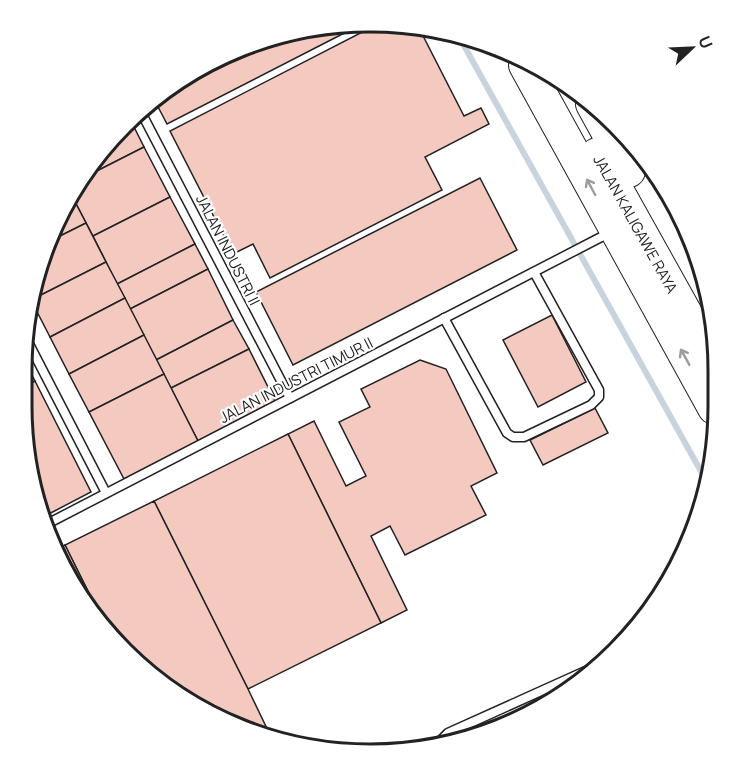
<svg xmlns="http://www.w3.org/2000/svg" width="740" height="775" font-family="Manrope,sans-serif">
  <style>
    .lines { fill: none; stroke-linecap: round; stroke-linejoin: round }
    .stream { stroke: #c7d3dd; stroke-width: 6 }
    .building { fill: #f3c9c0; stroke: #222; stroke-width: 1.5 }
    .lane-casing { stroke: #222; stroke-width: 11 }
    .highway-casing { stroke: #222; stroke-width: 34 }
    .lane { stroke: #fff; stroke-width: 8 }
    .highway { stroke: #fff; stroke-width: 32 }
    .oneway { stroke: #9c9c9c }
    .labels { text-anchor: middle; dominant-baseline: central; stroke-width: 4.5; stroke-linejoin: round; paint-order: stroke }
    .street-label { font-size: 15px; fill: #222; stroke: #fff }
    .rim { fill: none; stroke: #222; stroke-width: 3 }
  </style>
  <rect width="100%" height="100%" fill="#fff"/>
  <g class="lines">
    <path class="stream" d="M457,33L708,484"/>
  </g>
  <g class="building">
    <path d="M325,24L358,26L167,124L156,103L196,68Z"/>
    <path d="M372,27L420,30L464,116L481,108L489,124L425,157L442,190L270,278L253,244L233,254L170,131Z"/>
    <path d="M132,123L144,147L83,178L93,157Z"/>
    <path d="M144,147L170,197L93,236L73,198L83,178Z"/>
    <path d="M480,178L517,250L293,365L256,292Z"/>
    <path d="M170,197L195,244L117,284L93,236Z"/>
    <path d="M73,198L86,223L52,240Z"/>
    <path d="M86,223L106,262L31,300L33,279L52,240Z"/>
    <path d="M195,244L208,269L130,309L117,284Z"/>
    <path d="M106,262L125,298L50,337L31,300Z"/>
    <path d="M208,269L233,320L156,360L130,309Z"/>
    <path d="M125,298L144,335L69,374L50,337Z"/>
    <path d="M552,315L586,382L538,407L503,340Z"/>
    <path d="M233,320L249,349L171,388L156,360Z"/>
    <path d="M144,335L164,374L89,412L69,374Z"/>
    <path d="M249,349L275,401L198,441L171,388Z"/>
    <path d="M420,360L446,369L497,473L471,486L486,515L405,555L390,526L371,536L407,610L381,623L288,434L314,421L346,486L366,476L339,422L370,407L361,389Z"/>
    <path d="M25,362L35,381L23,388Z"/>
    <path d="M164,374L198,441L124,479L89,412Z"/>
    <path d="M35,381L91,492L43,517L21,405L23,388Z"/>
    <path d="M595,408L608,433L543,465L530,440Z"/>
    <path d="M288,434L381,623L248,689L154,501Z"/>
    <path d="M154,501L248,689L272,739L258,736L140,667L108,631L65,545Z"/>
    <path d="M65,545L108,632L80,599L54,550Z"/>
  </g>
  <g class="lines">
    <defs>
      <g id="lane">
        <path d="M142,114L290,398"/>
        <path d="M444,318L507,433L513,437H524L591,405L599,397V390L534,272"/>
        <path d="M27,340L106,493"/>
        <path d="M45,525L609,233"/>
        <path d="M438,743L448,733L599,665"/>
      </g>
      <g id="highway">
        <path d="M525,65L714,408"/>
        <path d="M592,104L629,171"/>
        <path id="s1" d="M597,154L707,351"/>
      </g>
    </defs>
    <use href="#lane" class="lane-casing"/>
    <use href="#highway" class="highway-casing"/>
    <use href="#lane" class="lane"/>
    <use href="#highway" class="highway"/>
  </g>
  <defs><path id="oneway-shaft" d="M-6 0H5M1.5-3L5.5 0L1.5 3" fill="none" stroke-width="1.6" stroke-linecap="round" stroke-linejoin="round" transform="scale(1.5)"/></defs>
  <g class="oneway">
    <use href="#oneway-shaft" transform="translate(591 187) rotate(-118)"/>
    <use href="#oneway-shaft" transform="translate(685 357) rotate(-119)"/>
  </g>
  <g class="labels">
    <g class="street-label">
      <text stroke="none"><textPath href="#s1" startOffset="80">JALAN KALIGAWE RAYA</textPath></text>
      <text transform="translate(228 250) rotate(63)">JALAN INDUSTRI II</text>
      <text transform="translate(296 380) rotate(-27)">JALAN INDUSTRI TIMUR II</text>
    </g>
  </g>
  <path d="M0 0H740V775H0ZM370 32H370A338 338 0 0 1 708 370V406A338 338 0 0 1 370 744H370A338 338 0 0 1 32 406V370A338 338 0 0 1 370 32Z" fill="#fff" fill-rule="evenodd"/>
  <path class="rim" d="M370 32H370A338 338 0 0 1 708 370V406A338 338 0 0 1 370 744H370A338 338 0 0 1 32 406V370A338 338 0 0 1 370 32Z"/>
  <g transform="translate(692 48) rotate(67)" stroke="#ffffff" stroke-width="4.5" paint-order="stroke">
  <path d="M0-4.5L10 22L0 15L-10 22Z" fill="#222222"/>
  <text y="-9" font-size="16" font-weight="bold" text-anchor="middle" fill="#222222">U</text>
  </g>
</svg>
